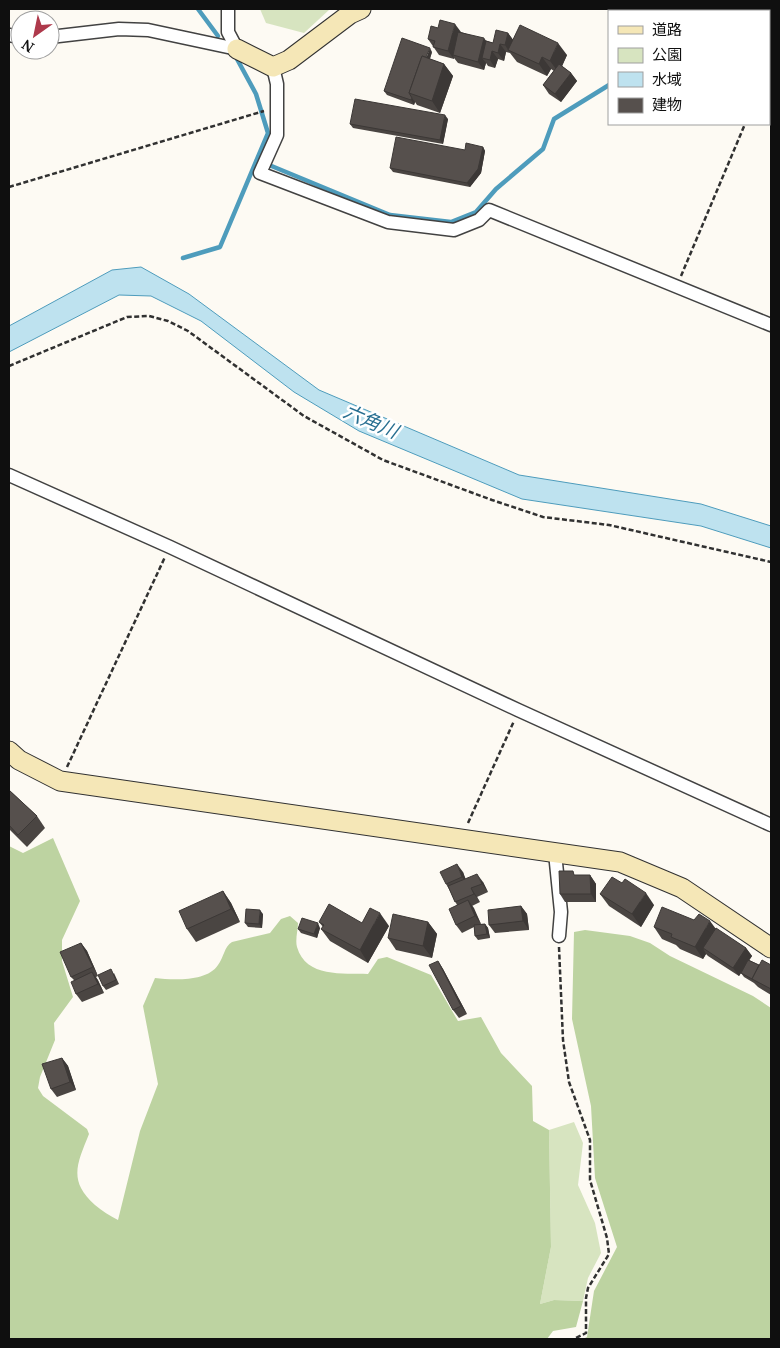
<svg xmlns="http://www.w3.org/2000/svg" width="780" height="1348" font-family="'Noto Serif','Noto Sans JP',serif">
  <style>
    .green { fill: #d7e4c0 }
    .forest { fill: #bdd3a1 }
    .water { fill: #bee2ef; stroke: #4e9cbc }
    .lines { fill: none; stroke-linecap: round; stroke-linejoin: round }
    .stream { stroke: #4e9cbc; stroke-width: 4.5 }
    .street-casing { stroke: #424242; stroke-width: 15 }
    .secondary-casing { stroke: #313131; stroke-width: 21 }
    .path { stroke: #313131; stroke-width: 2.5; stroke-dasharray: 5 2.5; stroke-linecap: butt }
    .street { stroke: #fff; stroke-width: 12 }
    .secondary { stroke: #f5e7b7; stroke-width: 19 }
    .wall { fill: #4a4542 }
    .shaded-wall { fill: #3c3836 }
    .building { fill: #56504d; stroke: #3c3836 }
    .labels { text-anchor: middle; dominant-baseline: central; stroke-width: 5; stroke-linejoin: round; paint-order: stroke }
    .water-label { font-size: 19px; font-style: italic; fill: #286f91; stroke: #fff }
  </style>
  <rect width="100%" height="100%" fill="#fdfaf3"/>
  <g class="green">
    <path d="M260,9H330L304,33L266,23Z"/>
    <path d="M574,1122L583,1143L578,1185L595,1223L601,1253L588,1278L583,1301L554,1300L540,1304L551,1247L549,1130Z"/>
  </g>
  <g class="forest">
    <path d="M53,838L80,901L62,940V961L73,997L54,1023L55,1040L40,1077L38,1088L43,1096L87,1129L89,1134C77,1164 68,1181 95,1205C102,1211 110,1216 118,1220L140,1131L158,1084L143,1006L155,978C173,980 207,982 218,965C224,957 224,947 232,942L270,933L281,919L290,916L298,923C298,930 295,940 297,947C306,978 343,973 368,974L378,959L387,957L431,975L458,1021L481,1017L501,1053L532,1086L533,1121L549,1130L551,1247L540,1304L554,1300L583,1301L576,1327L553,1331L547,1339H9V846L23,853Z"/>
    <path d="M585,930L630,936L650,943L670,956L753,996L771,1008V1339H583L587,1337L594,1291L617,1247L595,1178L591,1106L572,1019L574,932Z"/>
  </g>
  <path class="water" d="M141,267L189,294L319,390L519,475L701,504L771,526V548L701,526L522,499L359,431L294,392L201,321L151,296L119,295L9,352V326L112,270Z"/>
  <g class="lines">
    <g class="stream">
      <path d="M198,9L218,36"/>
      <path d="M690,11L692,9"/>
      <path d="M257,160L390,215L451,222L476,212L496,189L543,149L554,119L609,85"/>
      <path d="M183,258L220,247L268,133L256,94L237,59"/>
    </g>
    <defs>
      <g id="street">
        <path d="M228,9V32L237,49"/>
        <path d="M751,9L752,11"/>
        <path d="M9,35L20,37"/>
        <path d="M50,37L119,29L148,30L237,49"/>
        <path d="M273,67L277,84V135L260,173L388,222L454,230L479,220L489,210L771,325"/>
        <path d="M9,475L170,547L518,710L771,825"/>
        <path d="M555,853L561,912L559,936"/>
      </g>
      <g id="secondary">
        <path d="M646,9L652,11"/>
        <path d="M237,49L273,67L289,60L350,14L361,9"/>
        <path d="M769,82L771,84"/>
        <path d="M9,751L19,760L60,781L620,862L682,888L771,948"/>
      </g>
    </defs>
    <use href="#street" class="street-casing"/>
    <use href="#secondary" class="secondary-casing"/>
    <g class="path">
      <path d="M9,187L264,111"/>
      <path d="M681,276L745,124"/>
      <path d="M9,366L127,317L149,316L168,321L188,331L304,416L383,460L492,500L543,517L609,525L771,562"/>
      <path d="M67,767L165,557"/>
      <path d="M468,823L514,721"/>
      <path d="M559,947L563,1040L569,1082L590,1140V1180L607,1238L609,1254L588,1288L586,1298V1333L574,1339"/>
    </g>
    <use href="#street" class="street"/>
    <use href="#secondary" class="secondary"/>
  </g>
  <g class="wall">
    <path d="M766,9H771V12H769Z"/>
    <path d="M461,32L493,43L508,33L513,40L567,55L562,66L571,73L577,81L561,102L549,94L543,85L554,71L551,69L547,76L517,62L510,53L506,52L504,61L498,59L495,68L488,66L486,63L484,70L458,63L454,58V59L439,55L428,39Z"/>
    <path d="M432,52L430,59L444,64L453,76L440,113L417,105L415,102L414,105L387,95L384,91Z"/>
    <path d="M448,119L443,144L353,128L350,124Z"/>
    <path d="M483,147L485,151L481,173L470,187L393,172L390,168Z"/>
    <path d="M9,790L37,816L45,828L27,847L9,829Z"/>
    <path d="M463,872L465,879L483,882L488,892L477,897L480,902L472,906L481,924H485L488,928L490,938L478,940L475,936L474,927L462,933L456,925L457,905L449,889L446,884Z"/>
    <path d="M590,875L596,884V902H565L560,894Z"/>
    <path d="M223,891L231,903L240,922L196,942L187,929Z"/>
    <path d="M600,894L654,905L641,927L609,906Z"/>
    <path d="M521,906L527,914L529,930L495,933L489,925Z"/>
    <path d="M263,914L262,928L248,927L245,923Z"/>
    <path d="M319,922L362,923L389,926L368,963L330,941L321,929L323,927Z"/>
    <path d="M428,922L437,934L432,958L396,950L388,938Z"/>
    <path d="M654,927L715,929L746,948L752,956L749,960L759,965H771V995L758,987L754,983L744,977L741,973L743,970L739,976L708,956L706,954L703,959L680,949L676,945L662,939Z"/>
    <path d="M320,928L317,938L301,933L298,929Z"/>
    <path d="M81,943L87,951L98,976L96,977L104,993L82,1002L76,994L74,980L71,977Z"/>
    <path d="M438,961L443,969L467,1014L459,1018L453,1010Z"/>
    <path d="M114,973L119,984L106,990L103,986Z"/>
    <path d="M62,1058L68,1066L76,1090L57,1097L51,1089Z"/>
  </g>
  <g class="shaded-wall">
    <path d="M455,24L461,32L453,55L454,59L448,51Z"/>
    <path d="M508,33L514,41L508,50L510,53L505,45Z"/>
    <path d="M484,38L490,46L482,58L486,63L484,70L478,62Z"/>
    <path d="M558,43L567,55L559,73L550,61Z"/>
    <path d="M500,44L506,52L504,61L498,53Z"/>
    <path d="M430,48L432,52L417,96L413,94Z"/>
    <path d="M492,51L498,59L495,68L490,60Z"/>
    <path d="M542,57L551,69L547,76L539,64Z"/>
    <path d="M444,64L453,76L440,113L432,101Z"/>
    <path d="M571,73L577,81L561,102L555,94Z"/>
    <path d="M412,98L415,102L414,105L411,100Z"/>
    <path d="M445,115L448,119L443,144L440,140Z"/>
    <path d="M483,147L485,151L481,173L470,187L467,183Z"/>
    <path d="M457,864L463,872L468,885L462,877Z"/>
    <path d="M477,874L483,882L488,892L482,884Z"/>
    <path d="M590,875L596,884V902L591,894Z"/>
    <path d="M471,888L477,897L480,902L474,894Z"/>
    <path d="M223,891L231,903L240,922L231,909Z"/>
    <path d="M646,893L654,905L641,927L632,914Z"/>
    <path d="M468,900L474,908L481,924L475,916Z"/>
    <path d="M521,906L527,914L529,930L523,921Z"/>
    <path d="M260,910L263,914L262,928L259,924Z"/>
    <path d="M380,913L389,926L368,963L360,950Z"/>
    <path d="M710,921L719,933L703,948L706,954L703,959L695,947Z"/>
    <path d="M428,922L437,934L432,958L423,946Z"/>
    <path d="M318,923L320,928L317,938L314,934Z"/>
    <path d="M485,924L488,928L490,938L487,934Z"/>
    <path d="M81,943L87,951L98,976L93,967Z"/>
    <path d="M746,948L752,956L739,976L733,968Z"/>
    <path d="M438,961L443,969L467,1014L461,1006Z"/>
    <path d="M92,972L98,980L104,993L98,984Z"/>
    <path d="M62,1058L68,1066L76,1090L70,1082Z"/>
  </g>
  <g class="building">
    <path d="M440,20L455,24L448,51L433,47L435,41L428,39L431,26L438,28Z"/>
    <path d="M520,25L558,43L550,61L542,57L539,64L508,50Z"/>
    <path d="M496,30L508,33L505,45L500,44L498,53L492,51L490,60L482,58L486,41L493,43Z"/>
    <path d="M458,32L484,38L478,62L453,55Z"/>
    <path d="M402,38L430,48L426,57L422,56L409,93L412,98L411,100L384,91Z"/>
    <path d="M422,56L444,64L432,101L409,93Z"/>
    <path d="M559,64L571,73L555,94L543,85Z"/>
    <path d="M355,99L445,115L440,140L350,124Z"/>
    <path d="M396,137L465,150L466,143L483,147L478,169L467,183L390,168Z"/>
    <path d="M9,790L37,816L18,835L9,825Z"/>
    <path d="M457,864L462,877L446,884L440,872Z"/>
    <path d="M559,871H573L574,875H590L591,894H560Z"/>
    <path d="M477,874L482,884L471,888L474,894L455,902L448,886Z"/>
    <path d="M612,877L622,883L625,879L646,893L632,914L600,894Z"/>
    <path d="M223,891L231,909L187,929L179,911Z"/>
    <path d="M468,900L475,916L456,925L449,909Z"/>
    <path d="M329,904L362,923L370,908L380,913L360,950L321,929L324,925L319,922Z"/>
    <path d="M521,906L523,921L489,925L488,910Z"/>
    <path d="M662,907L694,920L699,914L710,921L695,947L671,937L672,934L654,927Z"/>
    <path d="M246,909L260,910L259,924L245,923Z"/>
    <path d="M393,914L428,922L423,946L388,938Z"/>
    <path d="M302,918L318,923L314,934L298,929Z"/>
    <path d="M485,924L487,934L475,936L474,925Z"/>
    <path d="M716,928L746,948L733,968L703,948Z"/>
    <path d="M81,943L93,967L71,977L60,952Z"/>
    <path d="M748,960L759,965L752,979L741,973Z"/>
    <path d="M762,960L771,965V989L752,979Z"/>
    <path d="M438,961L461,1006L453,1010L429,965Z"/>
    <path d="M111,969L116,980L103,986L98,975Z"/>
    <path d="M92,972L98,984L76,994L71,982Z"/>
    <path d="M62,1058L70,1082L51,1089L42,1064Z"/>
  </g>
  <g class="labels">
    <g class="water-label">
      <text transform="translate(371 421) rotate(23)">六角川</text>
    </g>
  </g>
  <rect width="780" height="1348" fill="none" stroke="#0f0f0f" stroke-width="20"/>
  <rect x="608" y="10" width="162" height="115" fill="#ffffff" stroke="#9f9f9f"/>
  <rect x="618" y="26" width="25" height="8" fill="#f5e7b7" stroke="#9f9f9f"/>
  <text x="652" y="35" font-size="15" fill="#0f0f0f">道路</text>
  <rect x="618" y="48" width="25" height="15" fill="#d7e4c0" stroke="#9f9f9f"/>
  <text x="652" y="60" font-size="15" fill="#0f0f0f">公園</text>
  <rect x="618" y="72" width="25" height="15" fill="#bee2ef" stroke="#9f9f9f"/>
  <text x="652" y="85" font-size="15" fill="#0f0f0f">水域</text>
  <rect x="618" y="98" width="25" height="15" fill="#56504d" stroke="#9f9f9f"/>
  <text x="652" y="110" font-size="15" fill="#0f0f0f">建物</text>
  <g transform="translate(35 35) rotate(213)"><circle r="24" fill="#ffffff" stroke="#9f9f9f"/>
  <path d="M0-4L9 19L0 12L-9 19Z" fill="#ae394b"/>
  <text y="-8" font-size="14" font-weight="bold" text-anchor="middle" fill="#0f0f0f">N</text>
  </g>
</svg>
